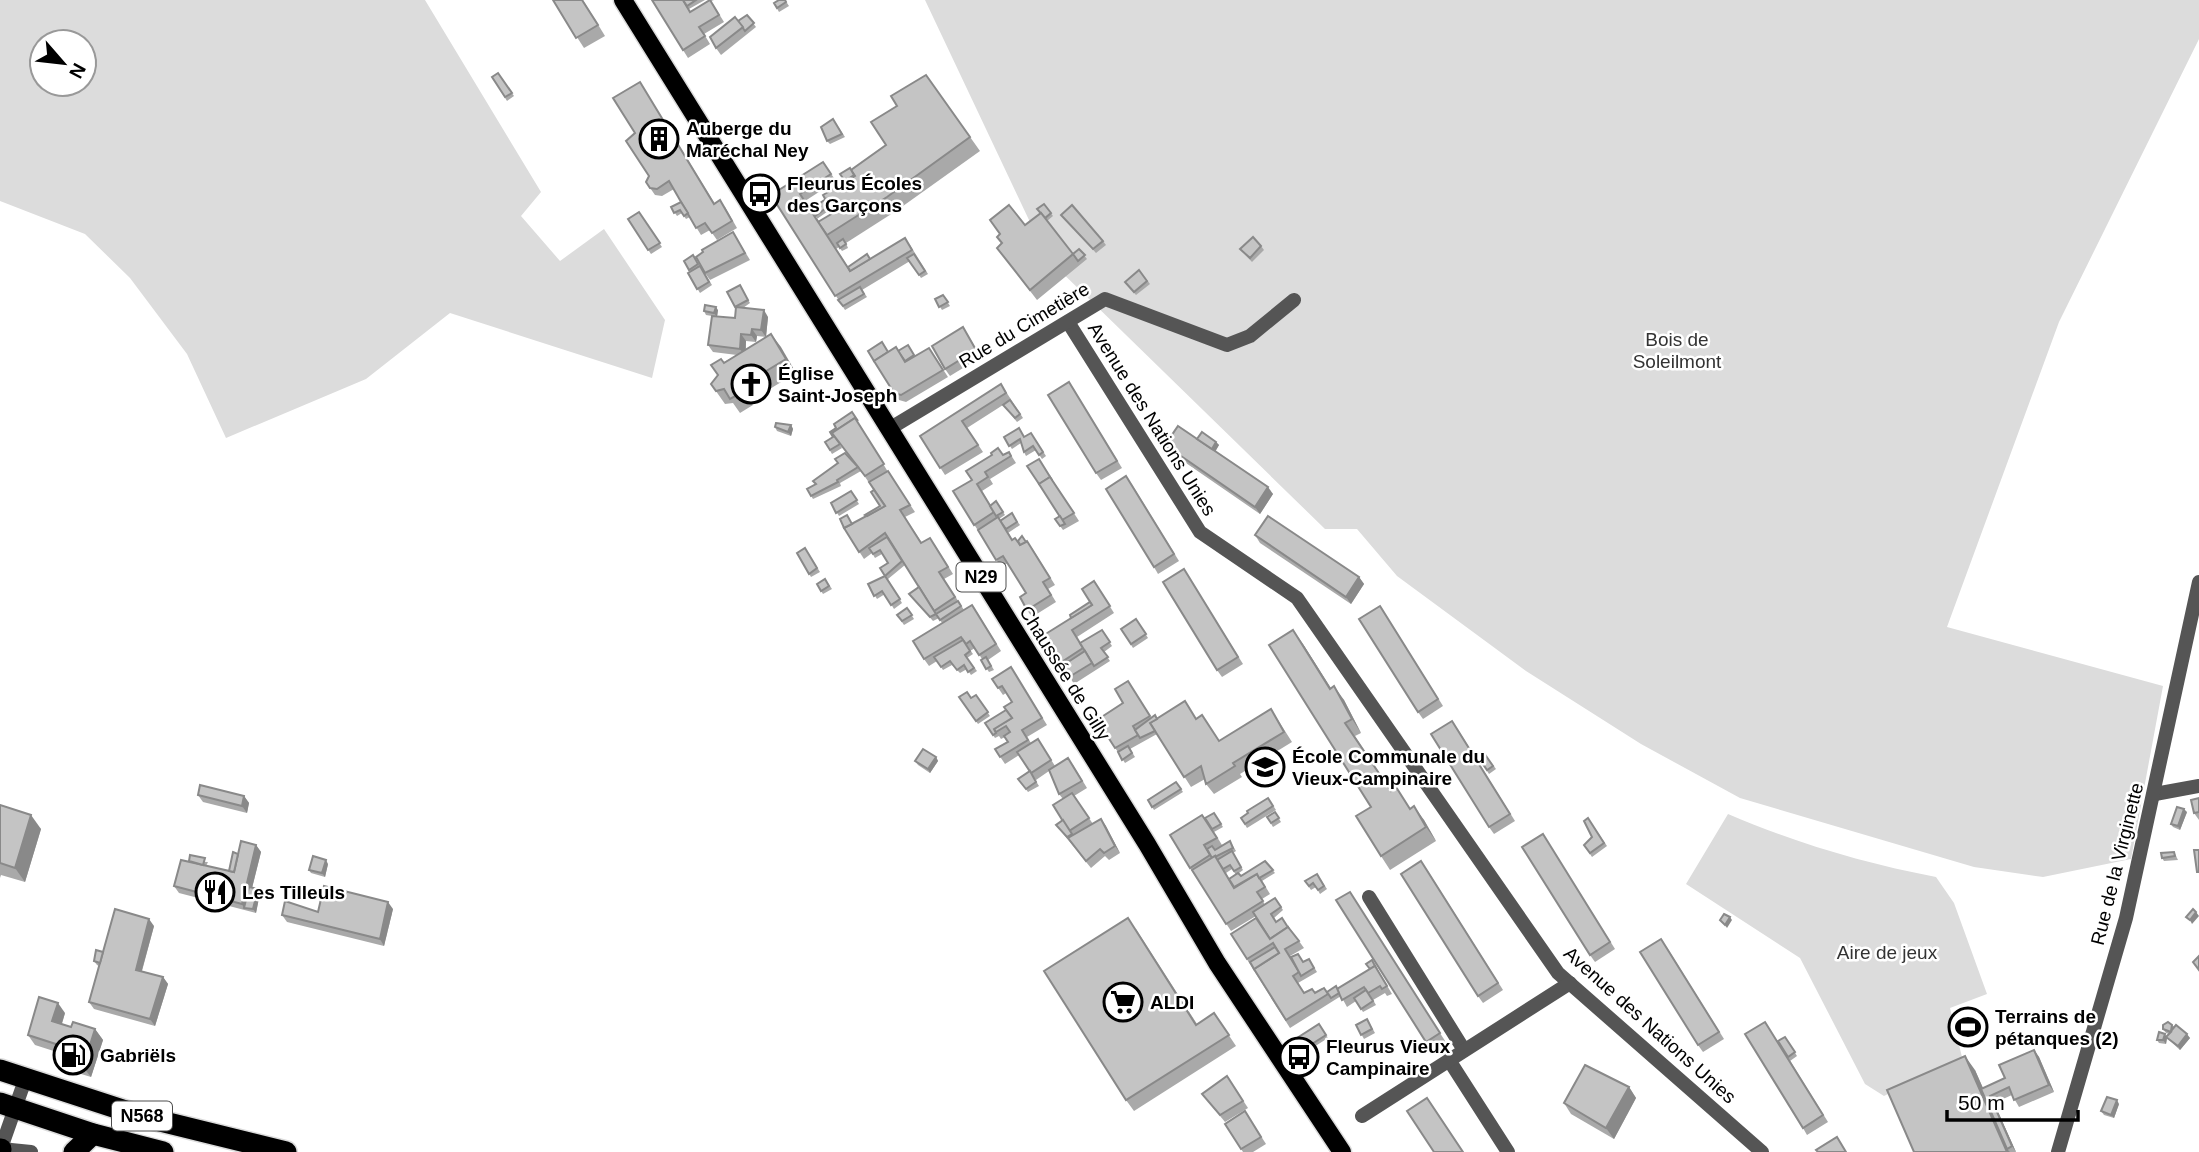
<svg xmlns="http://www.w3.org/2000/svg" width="2199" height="1152" font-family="Arial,sans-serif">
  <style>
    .green { fill: #dcdcdc; fill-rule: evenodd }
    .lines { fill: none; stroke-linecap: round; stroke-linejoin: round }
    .primary-casing { stroke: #dbdbdb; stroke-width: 21 }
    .highway-casing { stroke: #dbdbdb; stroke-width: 24 }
    .street { stroke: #555; stroke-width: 14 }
    .primary { stroke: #000; stroke-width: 18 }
    .highway { stroke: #000; stroke-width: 21 }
    .wall { fill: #a9a9a9; fill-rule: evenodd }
    .shaded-wall { fill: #898989 }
    .building { fill: #c4c4c4; stroke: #898989; stroke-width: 2 }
    .labels { text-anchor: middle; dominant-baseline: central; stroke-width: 5; stroke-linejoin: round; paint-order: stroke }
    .shield { fill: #fff; stroke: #4c4c4c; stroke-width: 2 }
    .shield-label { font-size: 18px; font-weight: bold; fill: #000 }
    .poi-label { font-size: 19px; font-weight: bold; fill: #000; stroke: #fff; text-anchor: start }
    .street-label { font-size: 19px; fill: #000; stroke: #fff }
    .park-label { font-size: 19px; fill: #333; stroke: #fff }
  </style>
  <rect width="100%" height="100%" fill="#fff"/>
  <g class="green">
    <path d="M0,0H425L541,192L521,216L560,261L604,229L665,320L652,378L450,313L366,379L226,438L187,354L130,278L85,234L0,201ZM42,42H84V84H42Z"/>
    <path d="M925,0H2199V39L2059,322L1947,627L2163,686L2131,859L2043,877L1974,867L1740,798L1641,744L1526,671L1397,576L1357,529H1325L1047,258Z"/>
    <path d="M1728,814C1796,843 1863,863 1936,877L1954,903L1987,994L1950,1008L1962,1057L1884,1096L1865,1084L1800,958L1686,884Z"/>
    <path d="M1969,1009L1982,1039L1967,1045L1955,1016Z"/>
  </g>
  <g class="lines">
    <defs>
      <path id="primary" d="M623,0L1147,844L1217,963L1342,1152"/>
      <g id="highway">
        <path d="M0,1070L144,1117L286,1152"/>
        <path d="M0,1103L93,1134L163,1152"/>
        <path d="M0,1149H1"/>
        <path d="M74,1152L93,1134"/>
      </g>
    </defs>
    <use href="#primary" class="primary-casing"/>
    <use href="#highway" class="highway-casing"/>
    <g class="street">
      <path d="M1068,322L1200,532L1297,598L1558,973L1762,1152"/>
      <path d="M889,429L1105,299L1227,345L1250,336L1294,300"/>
      <path d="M2155,794L2199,786"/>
      <path d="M1369,897L1464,1050"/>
      <path d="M1449,1060L1508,1152"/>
      <path d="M1362,1116L1570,983"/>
      <path d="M1,1149L31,1152"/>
      <path d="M0,1151L25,1080"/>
      <path d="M2058,1152L2126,918L2199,582"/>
    </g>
    <use href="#primary" class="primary"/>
    <use href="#highway" class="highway"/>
  </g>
  <g class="wall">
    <path d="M553,0H583L605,36L584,48Z"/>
    <path d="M652,0H705L689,9L688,7L690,12L709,0H714L711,1L724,22L704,34L710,44L688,58Z"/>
    <path d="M785,0L789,6L779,12L774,3Z"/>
    <path d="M747,15L756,27L721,55L716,48L738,21Z"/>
    <path d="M498,73L514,96L507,101L492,77Z"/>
    <path d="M926,75L980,151L896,211L846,243L848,248L842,251L839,247L836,249L830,239L848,267L910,245L928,274L921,278L910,261L862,290L867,297L845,310L771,195L823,162L836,181L805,201L811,209L826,199L845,182L840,174L851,170L886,145L897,106ZM831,209L833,213L819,221L812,211L817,219Z"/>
    <path d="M640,82L715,204L725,207L737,228L717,240L710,230L701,235L690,217L686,219L682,213L677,216L671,207L681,202L674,189L662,196L655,195L646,182L649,176L635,133Z"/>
    <path d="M833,119L845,137L830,144L827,141Z"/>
    <path d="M1044,204L1053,216L1047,221L1073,254L1079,249L1087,259L1037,300L997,248L1002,243L1000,234L1025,225L1041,213Z"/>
    <path d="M639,212L662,247L651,254L628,219Z"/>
    <path d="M1061,215L1103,241L1106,245L1096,253Z"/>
    <path d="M733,232L750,260L710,280L705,273Z"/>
    <path d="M1261,246L1264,250L1252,262L1240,249Z"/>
    <path d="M693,255L712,285L700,293L688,273L690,272L684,261Z"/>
    <path d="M1139,270L1150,284L1136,295L1125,282Z"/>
    <path d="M742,289L750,303L743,308L768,317L766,336L771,334L796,373L750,401L753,405L740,413L733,403L725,404L711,384L718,375L724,362L737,355L713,352L708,345L712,316L706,315L704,311L718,310L717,316L735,318L736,308L727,292ZM757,336L766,337L746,349V341L756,342Z"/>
    <path d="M943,295L950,306L942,310L935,299Z"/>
    <path d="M963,327L981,357L950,376L945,369Z"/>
    <path d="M908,345L915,356L929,348L948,377L906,402L899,400L894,393L888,352L899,351Z"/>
    <path d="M1069,382L1122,468L1101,480L1096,473Z"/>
    <path d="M1001,384L1023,418L1017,422L1003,405L967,428L983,452L945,475L920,436Z"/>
    <path d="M791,425L793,429L791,436L777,431L775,427Z"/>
    <path d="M860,425L888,472L915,512L905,517L922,543L935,545L953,574L944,579L964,610L977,612L1001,651L988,660L994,670L989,672L981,660L982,659L975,648L970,651L967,646L973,654L967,658L977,671L971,675L967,669L960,673L952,665L943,670L937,661L929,666L924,659L942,623L939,618L933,621L909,594L919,587L905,565L888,579L902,603L894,609L885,594L877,599L868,584L885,576L888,563L882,554L875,558L872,553L864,559L844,528L866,516L880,506L874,490L861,471L840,483L841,486L813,499L807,489L854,461L837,440L842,448L832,454L825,442Z"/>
    <path d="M1031,433L1046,456L1042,459L1036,450L1026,456L1024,452L1021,443L1012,449L1004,437H1024Z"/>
    <path d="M1197,439L1216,442L1219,445L1215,451L1273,494L1260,514L1170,452L1165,445Z"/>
    <path d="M1009,452L1016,463L990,479L993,484L982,491L990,505L996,501L1005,515L999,519L1000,521L1014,517L1020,525L1008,533V532L1012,540L1020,545L1026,542L1032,548L1055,585L1048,589L1056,602L1032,617L1027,610L1026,593L1008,563L1001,567L953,491L972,480L1003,455Z"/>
    <path d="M1039,459L1079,521L1063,530L1055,519L1060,516Z"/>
    <path d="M1131,483L1179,561L1158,574L1154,567Z"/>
    <path d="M851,491L859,504L839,516L831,503Z"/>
    <path d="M1255,535L1359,577L1364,584L1351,604L1260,543Z"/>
    <path d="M805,548L820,572L811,577L797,553Z"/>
    <path d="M1184,569L1243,664L1222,677L1217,670Z"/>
    <path d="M825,579L832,589L823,594L817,584Z"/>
    <path d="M1094,581L1114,613L1077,637L1080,643L1102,630L1112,646L1104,652L1110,661L1074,684L1044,635L1071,618L1090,602Z"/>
    <path d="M1380,606L1443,706L1423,719L1418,712Z"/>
    <path d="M907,608L914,619L904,625L897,615Z"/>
    <path d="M1136,619L1148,638L1133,648L1121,629Z"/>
    <path d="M1303,644L1331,688L1344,700L1361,733L1355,736L1391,791L1424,820L1436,841L1390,870L1381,856L1371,807Z"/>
    <path d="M1011,667L1047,725L1027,737L1031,743L1038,739L1055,766L1073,765L1087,788L1074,796L1093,824L1101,819L1120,853L1109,860L1105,856L1091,868L1056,825L1063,820V799L1059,794L1049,771L1036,780L1034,778L1039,786L1028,792L1018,779L1029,771L1019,755L1005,764L995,749L1008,742L1005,737L1001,739L999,736L995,738L985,723L1006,710L1012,702L1006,693L1003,695L992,679Z"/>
    <path d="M1128,681L1151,718L1157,719L1196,718L1220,741L1271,709L1292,742L1240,774L1242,777L1214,794L1206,784L1205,779L1191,787L1157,734L1130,749L1135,757L1125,763L1097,720L1123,703Z"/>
    <path d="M976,695L990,716L978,724L959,697L971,698Z"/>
    <path d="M1457,728L1515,821L1494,834L1489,827Z"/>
    <path d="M1484,753L1496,769L1489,774L1478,757Z"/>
    <path d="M936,757L938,761L930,773L918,765L915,761Z"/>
    <path d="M1176,782L1183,792L1154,810L1148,800Z"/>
    <path d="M198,795L244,796L249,803L247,813L203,802Z"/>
    <path d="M1268,798L1276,810L1247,828L1241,818Z"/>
    <path d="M2199,798V820L2194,813Z"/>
    <path d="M0,805L41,829L25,882L1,875L0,878Z"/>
    <path d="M1275,812L1281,822L1273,827L1267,817Z"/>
    <path d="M2187,812L2180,830L2173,827L2171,824Z"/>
    <path d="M1214,813L1223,827L1214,832L1222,845L1230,841L1236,851L1233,853L1243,870L1239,873L1241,876L1265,861L1275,873L1262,881L1270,894L1262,899L1265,905L1275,898L1283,910L1274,918L1276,922L1291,930L1304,948L1290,956L1291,957L1303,962L1309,959L1317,972L1298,983L1304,993L1314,992L1322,988L1329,995L1338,988L1370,969L1372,960L1392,994L1387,996L1385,993L1373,1000L1376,1005L1363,1012L1356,1001L1347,1007L1341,996L1290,1028L1231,934L1256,918V916L1231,931L1190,868L1205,818ZM1232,869L1236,875L1229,879L1226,873Z"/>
    <path d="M1588,818L1607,846L1592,857L1584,845L1592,837Z"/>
    <path d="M1547,841L1615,949L1595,962L1590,955Z"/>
    <path d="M256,845L261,852L252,888L258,889L260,893L256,913L179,893L174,886L189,861L208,862L206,866L229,871L238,854Z"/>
    <path d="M2174,852L2178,860L2164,861L2162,858Z"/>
    <path d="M328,864L325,877L311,873L309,870Z"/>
    <path d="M1426,868L1503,990L1483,1003L1478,996Z"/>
    <path d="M1317,874L1327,889L1320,894L1316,887L1311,890L1305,881Z"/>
    <path d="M1350,892L1447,1044L1433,1053L1426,1042Z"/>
    <path d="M393,909L384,946L287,922L282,915Z"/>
    <path d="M154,926L142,971L163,977L168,984L155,1026L94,1009L89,1002L99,966L97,965L94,961L103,952Z"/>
    <path d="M1136,929L1197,1024L1214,1013L1236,1046L1134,1111L1126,1100Z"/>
    <path d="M1666,946L1724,1039L1703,1052L1698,1045Z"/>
    <path d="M65,1013L62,1024L71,1027L95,1029L103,1040L91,1077L68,1070L61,1060L63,1054L35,1045L28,1035Z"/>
    <path d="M1367,1019L1375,1033L1364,1039L1356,1025Z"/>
    <path d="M1319,1024L1328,1038L1306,1052L1297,1038Z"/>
    <path d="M2172,1025L2190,1038L2180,1050L2167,1038L2166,1044L2159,1043L2157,1040L2167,1037L2169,1034L2166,1033L2163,1029Z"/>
    <path d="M1778,1041H1788L1797,1056L1790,1061L1789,1059L1828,1122L1807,1135L1803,1128Z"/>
    <path d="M2034,1050L2039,1057L2054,1092L2019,1107L2012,1095L1994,1103L2016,1152H1914L1975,1070L1983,1088L2005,1078Z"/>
    <path d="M1308,1057H1316L1319,1063L1314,1066Z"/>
    <path d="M1227,1076L1248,1108L1225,1122L1202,1094Z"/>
    <path d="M1629,1087L1636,1098L1614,1139L1571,1114L1564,1103Z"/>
    <path d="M2119,1104L2114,1118L2104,1115L2101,1111Z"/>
    <path d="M1245,1111L1266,1144L1253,1152H1243L1225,1124Z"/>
  </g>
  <g class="shaded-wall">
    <path d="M716,307L718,310L717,317L714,313Z"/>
    <path d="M764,310L768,317L766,337L761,330Z"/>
    <path d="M752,329L757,336L756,342L751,335Z"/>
    <path d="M741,334L746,341L745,356L740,349Z"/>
    <path d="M771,334L781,347L796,373L786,359Z"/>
    <path d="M791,425L793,429L791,436L788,432Z"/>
    <path d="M1216,442L1219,445L1214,454L1211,450Z"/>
    <path d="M1268,487L1273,494L1260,514L1255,507Z"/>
    <path d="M1359,577L1364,584L1351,604L1346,597Z"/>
    <path d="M1293,630L1303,644L1340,703L1330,689Z"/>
    <path d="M1334,686L1344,700L1361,733L1352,719Z"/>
    <path d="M936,757L938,761L930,773L928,769Z"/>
    <path d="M244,796L249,803L247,813L242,806Z"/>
    <path d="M1414,806L1424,820L1436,841L1426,827Z"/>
    <path d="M2184,809L2187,812L2180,830L2178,826Z"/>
    <path d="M31,815L41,829L25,882L15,868Z"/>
    <path d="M1101,819L1106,826L1120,853L1115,846Z"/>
    <path d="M256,845L261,852L247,908H244L242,904Z"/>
    <path d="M326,860L328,864L325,877L322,873Z"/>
    <path d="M258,889L260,893L256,913L253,909Z"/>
    <path d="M388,902L393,909L384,946L380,939Z"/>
    <path d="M2196,912L2199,916L2192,924L2190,920Z"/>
    <path d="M1730,917L1732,920L1727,928L1725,925Z"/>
    <path d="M149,919L154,926L140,977L136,970Z"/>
    <path d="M163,977L168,984L155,1026L150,1019Z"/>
    <path d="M58,1003L65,1013L59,1032L52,1021Z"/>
    <path d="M95,1029L103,1040L91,1077L83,1067Z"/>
    <path d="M2165,1034L2167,1038L2166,1044L2163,1040Z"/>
    <path d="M2187,1034L2190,1038L2180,1050L2178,1046Z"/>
    <path d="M2034,1050L2039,1057L2054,1092L2049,1085Z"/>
    <path d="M1965,1056L1975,1070L2009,1148L2007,1149L2010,1152H2007Z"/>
    <path d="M1629,1087L1636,1098L1614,1139L1606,1128Z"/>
    <path d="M1990,1096L1994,1103L2016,1152L2012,1146Z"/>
    <path d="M2117,1100L2119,1104L2114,1118L2111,1115Z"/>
  </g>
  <g class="building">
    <path d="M553,0H582L598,25L576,38Z"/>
    <path d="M652,0H683L690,12L710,0L719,15L699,27L705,36L683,50Z"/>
    <path d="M683,0H696L687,6Z"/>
    <path d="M779,0H785L786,2L777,8L774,3Z"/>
    <path d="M747,15L754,23L745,31L738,21Z"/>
    <path d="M735,17L743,27L716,48L710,37Z"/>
    <path d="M498,73L512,93L505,97L492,77Z"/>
    <path d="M926,75L970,137L887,197L827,235L818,222L833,213L823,195L855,176L851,170L886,145L871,122L897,106L891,96Z"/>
    <path d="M640,82L714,204L720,200L732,221L712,233L705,223L696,228L669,181L657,189L650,188L646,182L649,176L626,141L635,133L613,98Z"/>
    <path d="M833,119L842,134L827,141L821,127Z"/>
    <path d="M823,162L831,174L800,194L850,271L905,238L912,250L835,296L771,195Z"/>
    <path d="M850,168L854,175L845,181L840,174Z"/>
    <path d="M826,199L829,206L815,216L811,209Z"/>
    <path d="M681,202L688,213L684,216L680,210L674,213L671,207Z"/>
    <path d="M1044,204L1051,213L1045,218L1037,209Z"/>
    <path d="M1009,205L1025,225L1041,213L1073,254L1030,290L997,248L1002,243L997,237L1000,234L990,220Z"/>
    <path d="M1072,205L1103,241L1093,249L1061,215Z"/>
    <path d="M639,212L660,243L648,250L628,219Z"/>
    <path d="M733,232L745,253L705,273L696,257L703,252L702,250Z"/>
    <path d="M1253,237L1261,246L1250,258L1240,249Z"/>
    <path d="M843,239L846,244L840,248L837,243Z"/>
    <path d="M1079,249L1085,255L1078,261L1073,254Z"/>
    <path d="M867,254L870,259L850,271L848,267Z"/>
    <path d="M914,254L925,271L919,275L907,258Z"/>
    <path d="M693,255L698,264L689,270L684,261Z"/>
    <path d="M700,266L709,282L697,289L688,273Z"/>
    <path d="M1139,270L1147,281L1134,292L1125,282Z"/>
    <path d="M740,285L748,300L735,307L727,292Z"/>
    <path d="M860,287L864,294L843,306L838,300Z"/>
    <path d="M943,295L948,302L939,307L935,299Z"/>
    <path d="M705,305L716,307L714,313L704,311Z"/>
    <path d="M736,307L764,310L761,330L752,329L751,335L741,334L740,349L708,345L712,316L735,318Z"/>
    <path d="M963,327L976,350L945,369L932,346Z"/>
    <path d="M771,334L786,359L740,387L743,392L730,399L724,389L716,391L711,384L718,375L711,365L721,359L724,363Z"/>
    <path d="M882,342L888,352L874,361L868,351Z"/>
    <path d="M908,345L914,355L905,361L898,351Z"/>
    <path d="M896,347L905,362L929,348L943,370L901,395L894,393L874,361Z"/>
    <path d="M1069,382L1117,461L1096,473L1048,395Z"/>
    <path d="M1001,384L1006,393L962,421L978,445L940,468L920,436Z"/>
    <path d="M1010,400L1020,414L1015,418L1003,405Z"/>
    <path d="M852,412L858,421L855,418L832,433L840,444L830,450L825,442L833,437L830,432L836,428L834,424Z"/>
    <path d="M855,418L884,464L865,476L832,433Z"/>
    <path d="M776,423L791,425L788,432L775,427Z"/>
    <path d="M1178,426L1268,487L1255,507L1165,445Z"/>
    <path d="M1019,428L1024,437L1031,433L1043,452L1039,455L1033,446L1024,452L1020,439L1009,446L1004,437Z"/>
    <path d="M1202,432L1216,442L1212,449L1197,439Z"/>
    <path d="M998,448L1003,455L1009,452L1011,456L985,472L988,477L977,484L994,512L974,525L953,491L972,480L966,471L992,455L991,453Z"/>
    <path d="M845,453L858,467L837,480L838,482L811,496L807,489L816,484L813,481L838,463L835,459Z"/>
    <path d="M1039,459L1052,480V481L1050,477L1039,484L1027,466Z"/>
    <path d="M888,471L910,505L900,510L921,543L930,538L948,567L939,572L955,597L934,611L885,533L859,552L844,528L885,506L869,482Z"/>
    <path d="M1126,476L1174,554L1154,567L1106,489Z"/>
    <path d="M1050,477L1074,513L1062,520L1039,484Z"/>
    <path d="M874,490L885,506L867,516L865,515L880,506L871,492Z"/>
    <path d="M851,491L857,500L836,513L831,503Z"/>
    <path d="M996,501L1003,512L996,516L990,506Z"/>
    <path d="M1012,513L1017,522L1006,529L1000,521Z"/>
    <path d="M847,515L852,524L844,528L840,519Z"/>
    <path d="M1060,516L1065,524L1060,526L1055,519Z"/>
    <path d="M1268,516L1359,577L1346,597L1255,535Z"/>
    <path d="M998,517L1012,540L1015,538L1020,545L1027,541L1050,578L1043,582L1051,595L1027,610L1020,597L1026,593L1003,556L996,560L978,530Z"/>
    <path d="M1022,536L1026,542L1020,545L1018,541Z"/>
    <path d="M887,537L902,561L885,576L900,599L891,605L882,591L874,596L868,584L885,576L880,568L888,563L880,550L873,554L869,548Z"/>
    <path d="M805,548L817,568L809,574L797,553Z"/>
    <path d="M1184,569L1238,657L1217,670L1163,582Z"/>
    <path d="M825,579L829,586L821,591L817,584Z"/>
    <path d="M1094,581L1110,606L1072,630L1083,648L1060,663L1044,635L1092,605L1082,589Z"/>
    <path d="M919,587L936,614L930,617L909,594Z"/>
    <path d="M958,601L961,606L940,620L936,614Z"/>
    <path d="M1090,602L1092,605L1071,618L1070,615Z"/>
    <path d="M972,605L996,644L979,655L970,641L966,644L961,637L924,659L913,641Z"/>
    <path d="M1380,606L1438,699L1418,712L1359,619Z"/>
    <path d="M907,608L912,615L902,621L897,615Z"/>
    <path d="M1136,619L1146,634L1131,644L1121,629Z"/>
    <path d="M1102,630L1110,642L1101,648L1108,657L1094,666L1080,643Z"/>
    <path d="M1293,630L1330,689L1334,686L1352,719L1345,723L1391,791L1396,787L1410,809L1414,806L1426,827L1381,856L1356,816L1371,807L1269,645Z"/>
    <path d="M963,640L970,651L965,655L974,668L968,672L964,665L957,670L950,661L941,667L934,657Z"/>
    <path d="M1085,651L1092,663L1069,677L1062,666Z"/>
    <path d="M986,657L991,666L986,669L981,660Z"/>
    <path d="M1011,667L1042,718L1022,730L1028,740L1000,757L995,749L1008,742L1004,736L1010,732L1006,726L996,732L994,729L1012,718L1004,707L1012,702L1002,686L998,688L992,679Z"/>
    <path d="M1128,681L1150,716L1133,726L1138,735L1115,748L1097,720L1123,703L1115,689Z"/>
    <path d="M967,692L971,698L976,695L988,712L976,721L959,697Z"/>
    <path d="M1185,701L1196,719L1202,715L1219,741L1271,709L1284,732L1233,763L1235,766L1206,784L1201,766L1184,777L1150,723Z"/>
    <path d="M1006,710L1012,718L994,729L996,733L993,735L985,723Z"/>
    <path d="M1155,715L1157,719L1150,723L1155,731L1140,738L1135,730Z"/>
    <path d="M1452,721L1510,814L1489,827L1431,734Z"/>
    <path d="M1038,739L1051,760L1031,773L1017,752Z"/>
    <path d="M1128,746L1132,753L1122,760L1118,752Z"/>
    <path d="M923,749L936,757L928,769L915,761Z"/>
    <path d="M1484,753L1493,766L1487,770L1478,757Z"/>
    <path d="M1068,758L1082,781L1059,794L1049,770Z"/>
    <path d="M1030,771L1036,782L1026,789L1018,779Z"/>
    <path d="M1176,782L1181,789L1152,807L1148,800Z"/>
    <path d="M200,785L244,796L242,806L198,795Z"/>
    <path d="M1072,793L1089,818L1069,831L1053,805Z"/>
    <path d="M1268,798L1273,806L1245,824L1241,818L1248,813L1247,811Z"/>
    <path d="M2199,798V812L2194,813L2191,800Z"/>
    <path d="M0,805L31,815L15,868L0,863Z"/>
    <path d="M2177,807L2184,809L2178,826L2171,824Z"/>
    <path d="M1275,812L1279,818L1271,823L1267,817Z"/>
    <path d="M1214,813L1221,824L1212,829L1205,818Z"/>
    <path d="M1202,815L1217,838L1204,845L1210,855L1190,868L1170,835Z"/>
    <path d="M1588,818L1604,843L1590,853L1584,845L1592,837L1584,821Z"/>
    <path d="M1101,819L1115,846L1104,853L1100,849L1086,861L1068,838Z"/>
    <path d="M1063,820L1072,834L1067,837L1056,825Z"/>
    <path d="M1543,834L1610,942L1590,955L1522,847Z"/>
    <path d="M241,841L256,845L242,904L174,886L181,860L234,872Z"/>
    <path d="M1230,841L1233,848L1215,857V856L1212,858L1207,849L1212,846L1215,850Z"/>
    <path d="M2194,850H2199V872H2197Z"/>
    <path d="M1232,851L1241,867L1234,871L1230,865L1223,869L1217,860Z"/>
    <path d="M233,852L238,854L234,872L229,871Z"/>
    <path d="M2174,852L2175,856L2162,858L2161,853Z"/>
    <path d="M190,855L205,858L203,865L189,861Z"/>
    <path d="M313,856L326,860L322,873L309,870Z"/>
    <path d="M1215,856L1234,888L1257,874L1265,887L1257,892L1263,901L1226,924L1192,870Z"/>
    <path d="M1265,861L1273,870L1259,878L1257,874L1234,887L1229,879L1238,873L1241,876Z"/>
    <path d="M1421,861L1498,983L1478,996L1401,874Z"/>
    <path d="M1317,874L1324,886L1318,890L1313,883L1309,886L1305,881Z"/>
    <path d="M324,886L388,902L380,939L282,915L285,901L318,912Z"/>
    <path d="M249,887L258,889L253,909L244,908Z"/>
    <path d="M1350,892L1440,1033L1426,1042L1336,900Z"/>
    <path d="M1275,898L1281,907L1271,914L1276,922L1282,918L1289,929L1288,927L1270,939L1253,912Z"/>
    <path d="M115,909L149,919L136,970L163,977L150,1019L89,1002Z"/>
    <path d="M2193,909L2196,912L2190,920L2186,917Z"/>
    <path d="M1724,914L1730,917L1725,925L1720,920Z"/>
    <path d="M1128,918L1196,1025L1214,1013L1229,1035L1126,1100L1044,971Z"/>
    <path d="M1256,918L1270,939L1288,927L1299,941L1285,949L1299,972L1293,976L1304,993L1312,989L1315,993L1324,988L1328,994L1286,1020L1254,969L1279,953L1273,943L1247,959L1231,934Z"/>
    <path d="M1661,939L1719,1032L1698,1045L1640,952Z"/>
    <path d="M1275,947L1279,953L1254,969L1250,962Z"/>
    <path d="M96,950L103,952L100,963L94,961Z"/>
    <path d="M1298,954L1303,962L1309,959L1314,968L1301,976L1291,957Z"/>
    <path d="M2199,956V970L2193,962Z"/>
    <path d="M1372,960L1377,970L1375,966L1370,969L1366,964Z"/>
    <path d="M1375,966L1387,986L1382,989L1380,986L1368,993L1364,987L1342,1000L1337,989Z"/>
    <path d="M1336,986L1339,993L1331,998L1327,992Z"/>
    <path d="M1366,990L1373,1001L1361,1009L1354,998Z"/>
    <path d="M39,997L58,1003L52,1021L71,1027L73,1022L95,1029L83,1067L61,1060L65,1047L28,1035Z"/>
    <path d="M1367,1019L1372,1029L1361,1035L1356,1025Z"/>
    <path d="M1765,1022L1823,1115L1803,1128L1745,1034Z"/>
    <path d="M2168,1022L2172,1025L2171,1031L2176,1025L2187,1034L2178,1046L2166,1037L2171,1032L2163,1029V1025Z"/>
    <path d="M1319,1024L1326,1035L1304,1049L1297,1038Z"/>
    <path d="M2159,1032L2165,1034L2163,1040H2157Z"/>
    <path d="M1785,1037L1795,1052L1788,1057L1778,1041Z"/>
    <path d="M2034,1050L2049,1085L2014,1100L2009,1087L1990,1096L2012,1146L2007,1149L1981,1089L2005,1078L1999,1065Z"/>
    <path d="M1313,1054L1316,1059L1311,1062L1308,1057Z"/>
    <path d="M1965,1056L2007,1152H1914L1887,1090Z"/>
    <path d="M1585,1065L1629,1087L1606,1128L1564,1103Z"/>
    <path d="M1227,1076L1243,1101L1220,1115L1202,1094Z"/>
    <path d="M2107,1097L2117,1100L2111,1115L2101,1111Z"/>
    <path d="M1427,1098L1463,1152H1434L1407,1111Z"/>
    <path d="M1245,1111L1261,1137L1241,1149L1225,1124Z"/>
    <path d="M1837,1137L1846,1152H1818L1816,1150Z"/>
  </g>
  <defs>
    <symbol id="building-ring" viewBox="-11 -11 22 22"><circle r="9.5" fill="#fff" stroke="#000" stroke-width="1.5"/><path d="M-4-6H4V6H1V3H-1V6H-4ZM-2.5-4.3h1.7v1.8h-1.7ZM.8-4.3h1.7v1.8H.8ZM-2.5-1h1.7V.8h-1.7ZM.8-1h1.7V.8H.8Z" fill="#000"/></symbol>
    <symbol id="bus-ring" viewBox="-11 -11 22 22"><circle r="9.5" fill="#fff" stroke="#000" stroke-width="1.5"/><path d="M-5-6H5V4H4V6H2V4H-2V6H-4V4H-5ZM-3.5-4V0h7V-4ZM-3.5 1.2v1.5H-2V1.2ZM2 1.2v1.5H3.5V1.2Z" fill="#000"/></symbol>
    <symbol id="church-ring" viewBox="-11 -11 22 22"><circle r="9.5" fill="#fff" stroke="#000" stroke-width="1.5"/><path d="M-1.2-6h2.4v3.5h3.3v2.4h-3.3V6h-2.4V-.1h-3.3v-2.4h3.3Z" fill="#000"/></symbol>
    <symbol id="school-ring" viewBox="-11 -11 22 22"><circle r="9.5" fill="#fff" stroke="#000" stroke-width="1.5"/><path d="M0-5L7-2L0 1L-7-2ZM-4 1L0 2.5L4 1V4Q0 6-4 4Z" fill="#000"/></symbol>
    <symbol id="restaurant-ring" viewBox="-11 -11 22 22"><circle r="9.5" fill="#fff" stroke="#000" stroke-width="1.5"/><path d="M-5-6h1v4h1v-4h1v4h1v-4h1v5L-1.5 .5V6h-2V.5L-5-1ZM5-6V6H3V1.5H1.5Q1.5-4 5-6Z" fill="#000"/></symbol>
    <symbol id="supermarket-ring" viewBox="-11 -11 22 22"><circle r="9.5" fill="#fff" stroke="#000" stroke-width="1.5"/><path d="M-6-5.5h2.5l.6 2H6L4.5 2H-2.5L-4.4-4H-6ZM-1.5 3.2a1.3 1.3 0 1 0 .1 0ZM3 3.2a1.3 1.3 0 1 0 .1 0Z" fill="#000"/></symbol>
    <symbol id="stadium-ring" viewBox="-11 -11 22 22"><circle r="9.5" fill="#fff" stroke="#000" stroke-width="1.5"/><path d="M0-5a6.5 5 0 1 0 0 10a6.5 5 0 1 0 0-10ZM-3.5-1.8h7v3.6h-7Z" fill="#000"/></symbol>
    <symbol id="fuel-ring" viewBox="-11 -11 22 22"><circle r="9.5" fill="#fff" stroke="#000" stroke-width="1.5"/><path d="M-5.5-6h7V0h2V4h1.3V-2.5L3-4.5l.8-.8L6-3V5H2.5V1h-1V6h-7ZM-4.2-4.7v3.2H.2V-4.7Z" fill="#000"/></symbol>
  </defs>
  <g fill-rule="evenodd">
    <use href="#building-ring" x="637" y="117" width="44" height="44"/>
    <use href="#bus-ring" x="738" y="172" width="44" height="44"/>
    <use href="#church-ring" x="729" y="362" width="44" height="44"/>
    <use href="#school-ring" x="1243" y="745" width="44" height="44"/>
    <use href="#restaurant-ring" x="193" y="870" width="44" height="44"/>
    <use href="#supermarket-ring" x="1101" y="980" width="44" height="44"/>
    <use href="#stadium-ring" x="1946" y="1005" width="44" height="44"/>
    <use href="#fuel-ring" x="51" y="1033" width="44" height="44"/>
    <use href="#bus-ring" x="1277" y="1035" width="44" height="44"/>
  </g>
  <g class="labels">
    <g class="shield">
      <rect x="956.5" y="562.5" width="49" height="29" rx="5"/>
      <rect x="112" y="1101.5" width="60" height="29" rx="5"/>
    </g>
    <g class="shield-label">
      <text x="981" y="577">N29</text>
      <text x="142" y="1116">N568</text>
    </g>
    <g class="poi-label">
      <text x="686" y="128">Auberge du<tspan x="686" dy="22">Maréchal Ney</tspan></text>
      <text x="787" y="183">Fleurus Écoles<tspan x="787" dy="22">des Garçons</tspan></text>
      <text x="778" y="373">Église<tspan x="778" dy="22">Saint-Joseph</tspan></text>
      <text x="1292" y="756">École Communale du<tspan x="1292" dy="22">Vieux-Campinaire</tspan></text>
      <text x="242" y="892">Les Tilleuls</text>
      <text x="1150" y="1002">ALDI</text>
      <text x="1995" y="1016">Terrains de<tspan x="1995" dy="22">pétanques (2)</tspan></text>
      <text x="1326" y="1046">Fleurus Vieux<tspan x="1326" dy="22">Campinaire</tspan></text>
      <text x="100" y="1055">Gabriëls</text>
    </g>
    <g class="street-label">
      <text transform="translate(1024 325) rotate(-31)">Rue du Cimetière</text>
      <text transform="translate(1152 419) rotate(58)">Avenue des Nations Unies</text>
      <text transform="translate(1065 673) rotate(58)">Chaussée de Gilly</text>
      <text transform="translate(2117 864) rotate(-76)">Rue de la Virginette</text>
      <text transform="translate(1650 1025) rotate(42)">Avenue des Nations Unies</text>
    </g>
    <g class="park-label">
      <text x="1677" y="339">Bois de<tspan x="1677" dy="22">Soleilmont</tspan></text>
      <text x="1887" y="952">Aire de jeux</text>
    </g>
  </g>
  <g transform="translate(63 63) rotate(118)"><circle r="33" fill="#ffffff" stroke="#999999" stroke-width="2"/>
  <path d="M0-5L12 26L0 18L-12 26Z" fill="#000000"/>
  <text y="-10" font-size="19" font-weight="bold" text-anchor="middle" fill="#000000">N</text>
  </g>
  <path d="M1947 1110v10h131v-10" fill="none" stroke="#000000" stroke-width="3.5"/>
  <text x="1958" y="1110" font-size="21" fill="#000000" stroke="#ffffff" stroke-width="5" paint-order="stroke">50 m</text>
</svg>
